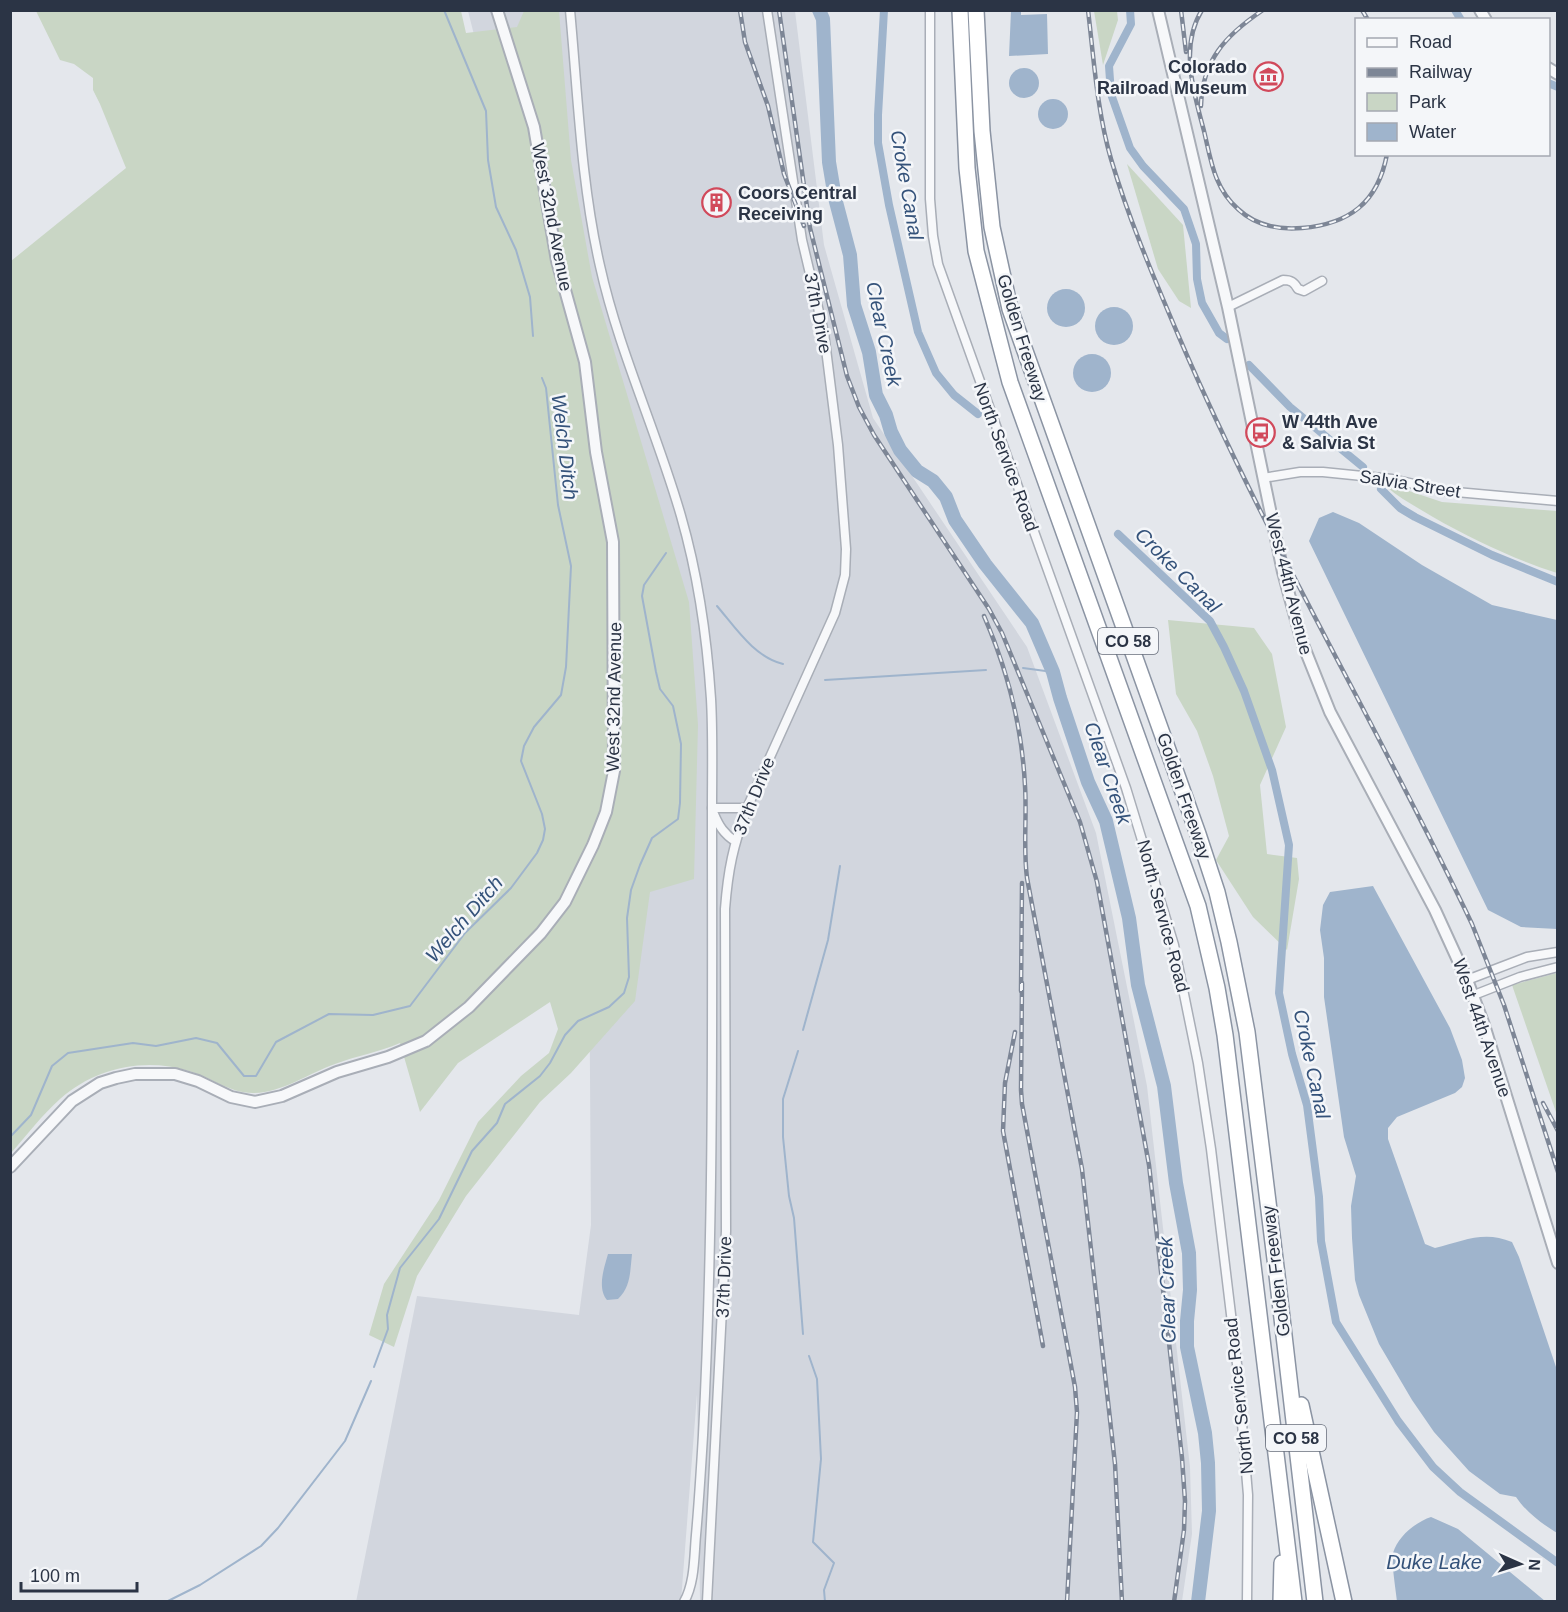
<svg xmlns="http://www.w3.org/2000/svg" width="1568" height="1612" font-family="Arial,sans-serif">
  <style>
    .built { fill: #d2d6de }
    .green { fill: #c9d6c5 }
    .water { fill: #9fb4cc }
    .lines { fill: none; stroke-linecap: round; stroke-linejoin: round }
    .stream { stroke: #9fb4cc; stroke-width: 2 }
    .canal { stroke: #9fb4cc; stroke-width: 8 }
    .river { stroke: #9fb4cc; stroke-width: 14 }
    .minor-casing { stroke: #a9aeb7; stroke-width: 11 }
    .tertiary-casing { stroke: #a9aeb7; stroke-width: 14 }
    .motorway-casing { stroke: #8b94a3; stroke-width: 18 }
    .minor { stroke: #f7f8fa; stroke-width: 8 }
    .tertiary { stroke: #f7f8fa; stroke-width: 10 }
    .motorway { stroke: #fff; stroke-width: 15 }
    .rail-casing { stroke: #7d8696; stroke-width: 4.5 }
    .rail { stroke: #f4f6f9; stroke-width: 2; stroke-dasharray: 7; stroke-linecap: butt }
    .labels { text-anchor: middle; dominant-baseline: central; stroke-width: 5; stroke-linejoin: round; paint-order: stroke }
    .shield { fill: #f4f6f9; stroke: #676e7b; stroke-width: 1.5 }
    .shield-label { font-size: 16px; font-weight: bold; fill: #2b3445 }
    .poi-label { font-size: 18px; font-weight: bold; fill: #2b3445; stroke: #f4f6f9; text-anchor: start }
    .street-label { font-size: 18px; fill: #2b3445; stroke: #f4f6f9 }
    .water-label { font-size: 20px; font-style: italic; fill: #34527a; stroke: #f4f6f9 }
  </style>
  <rect width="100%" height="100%" fill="#e4e7ec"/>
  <path class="built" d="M468,11H795L824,245L873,418L1027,647L1096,833L1147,1086L1190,1467L1192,1534L1182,1601H700L697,1394L681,1601L356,1602L417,1296L579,1315L591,1225L588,772L575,433Z"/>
  <g class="green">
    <path d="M36,11H461L466,33L517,27L524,11H559L571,160L592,277L689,602L698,725L694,879L650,892L635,1001L571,1073L540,1102L466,1196L417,1276L394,1347L369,1335L384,1284L439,1200L478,1122L521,1076L549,1053L558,1029L550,1002L458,1063L420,1112L400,1043C379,1052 356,1056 335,1064C309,1073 282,1093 253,1093C229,1093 211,1077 189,1071C144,1057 95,1068 60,1099C42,1115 27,1135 11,1153V261L126,168L100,104L93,90V78L74,64L60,60Z"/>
    <path d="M1094,11H1117L1118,20L1103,65Z"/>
    <path d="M1127,164L1183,225L1191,308L1179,301L1158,269Z"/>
    <path d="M1386,486L1406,490L1442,502L1557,511V573C1514,559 1473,540 1433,517C1417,507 1400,499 1386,486Z"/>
    <path d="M1168,620L1254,628L1272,654L1286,727L1260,785L1267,854L1297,858L1299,879L1287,950L1253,917L1216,860L1229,836L1213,776L1197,731L1176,694Z"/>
    <path d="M1557,973H1558L1557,1115L1512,985Z"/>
  </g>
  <g class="water">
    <path d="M1011,11H1021V15L1047,14L1048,54L1009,56Z"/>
    <circle cx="1024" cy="83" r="15"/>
    <circle cx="1053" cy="114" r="15"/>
    <circle cx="1066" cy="308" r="19"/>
    <circle cx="1114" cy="326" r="19"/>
    <circle cx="1092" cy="373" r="19"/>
    <path d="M1333,512L1359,523L1422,565L1492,605L1557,620V929L1521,927L1488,910L1309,541L1319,518Z"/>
    <path d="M1373,886L1450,1028L1462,1060L1465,1078L1462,1087L1455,1093L1397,1117L1388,1128V1139L1425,1244L1435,1248C1463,1241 1484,1230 1512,1242L1519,1257L1557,1370V1533C1541,1523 1527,1513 1516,1497L1500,1494L1469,1471L1434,1432L1412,1400L1379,1344L1359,1295L1355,1280L1352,1238L1351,1206L1356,1176L1344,1137L1324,997V958L1320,930L1323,905L1330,892Z"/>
    <path d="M608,1254H632C630,1271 631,1287 618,1299L607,1300C597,1288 604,1268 608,1254Z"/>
    <path d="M1431,1517L1458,1529L1545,1601H1397C1396,1591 1391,1561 1393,1553C1398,1536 1416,1522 1431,1517Z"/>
  </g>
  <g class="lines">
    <g class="stream">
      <path d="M444,10L486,111L488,160L496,207L516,250L530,297L533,336"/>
      <path d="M717,606C735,627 754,657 783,664"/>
      <path d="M1023,668L1053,672"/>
      <path d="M825,680L986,670"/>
      <path d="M803,1030L828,940L840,866"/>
      <path d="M798,1051L783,1099V1137L789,1196L794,1218L803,1334"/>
      <path d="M10,1137L31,1115L52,1066L68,1053L133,1043L156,1046L196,1038L217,1043L244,1076H256L276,1042L329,1014L373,1015L410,1006L465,933L511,888L537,853L543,840L545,829L542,814L521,761L524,746L534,727L561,695L566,667L571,566L558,505L546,388L542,378"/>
      <path d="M809,1356L817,1379L821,1459L813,1542L834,1563L824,1590L825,1602"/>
      <path d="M374,1367L388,1329L387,1315L400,1268L439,1219L472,1151L497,1123L505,1104L540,1076L550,1063L565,1035L578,1021L609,1007L624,993L629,977L627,918L631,890L640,865L652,838L678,819L680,803L681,744L673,706L660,689L656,672L642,596L644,585L666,553"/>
      <path d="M166,1602L200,1585L261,1546L278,1528L345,1441L371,1381"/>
    </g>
    <g class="canal">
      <path d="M884,10L878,115V143L889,205L918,332L936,373L954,395L978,414"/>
      <path d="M1130,10L1131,24L1109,66L1111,94L1130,148L1143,166L1184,209L1196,244L1197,279L1202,303L1219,333L1227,339"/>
      <path d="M1455,10L1461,20"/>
      <path d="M1548,83L1558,87"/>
      <path d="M1249,365L1290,407L1363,467"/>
      <path d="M1381,489L1400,508L1415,517L1492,555L1558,582"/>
      <path d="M1118,534L1210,621L1224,647L1244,691L1272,770L1289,845L1279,993L1292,1054L1307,1105L1319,1197L1321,1241L1336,1322L1398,1421L1433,1467L1460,1492L1558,1563"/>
    </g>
    <path class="river" d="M819,10L823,19L829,162L835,198L850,255L854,305L869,352L876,395L886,415L891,432L900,450L917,471L933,481L946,497L955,520L985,564L1032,623L1053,672L1060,698L1088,782L1106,821L1129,918L1138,985L1164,1086L1176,1183L1189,1253L1190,1290L1187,1321V1347L1205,1433L1208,1463L1209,1511L1198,1602"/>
    <defs>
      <g id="minor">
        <path d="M570,10C578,96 581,183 600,266C619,352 657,432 681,516C698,575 707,638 711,699C713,735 712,772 712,808H747"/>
        <path d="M930,10V199L933,236L938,264L1126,788L1174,945L1198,1063L1211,1149L1237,1364L1248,1495L1247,1602"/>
        <path d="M1228,307L1283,280C1291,280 1294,282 1298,289L1304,291L1322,281"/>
        <path d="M1263,478L1300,472H1323L1392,479L1445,491L1558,501"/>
        <path d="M714,814C719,826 724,834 735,841"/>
        <path d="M1467,980L1527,957L1558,952"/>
        <path d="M1474,995L1520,977L1558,967"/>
        <path d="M684,1602C695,1582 694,1557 696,1535C699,1502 701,1469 703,1435C714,1226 712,1017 712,808"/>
        <path d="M707,1602L726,1231L725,909C728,870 733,846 747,808L835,613L845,575L846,549L838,445L824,333L802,240L767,10"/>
      </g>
      <g id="tertiary">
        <path d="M1158,10L1228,307L1283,572L1302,642L1330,712L1435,910L1467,980L1484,1025L1558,1263"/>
        <path d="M1480,10L1486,20"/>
        <path d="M1548,68L1558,74"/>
        <path d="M10,1167L72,1101L100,1083L116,1078L135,1074H175L198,1081L231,1097L255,1102L282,1096L337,1072L388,1057L426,1041L469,1007L541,933L565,902L593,845L606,812L614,771L613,542L596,452L585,362L557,261L534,127L497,10"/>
      </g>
      <g id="motorway">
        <path d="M960,10L967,168L976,251L1010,382L1198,906L1217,988L1225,1035L1294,1602"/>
        <path d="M976,10L982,131L992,227L1010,309L1198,834L1217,892L1229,942L1247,1032L1277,1275L1315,1602"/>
        <path d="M1301,1405L1344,1602"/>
        <path d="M1281,1602L1282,1563"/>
      </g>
    </defs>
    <use href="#minor" class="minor-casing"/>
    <use href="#tertiary" class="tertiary-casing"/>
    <use href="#motorway" class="motorway-casing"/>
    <use href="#minor" class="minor"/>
    <use href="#tertiary" class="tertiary"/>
    <use href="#motorway" class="motorway"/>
    <defs>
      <g id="rail">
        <path d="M740,10L745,42L768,106L784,174L804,226"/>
        <path d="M779,10L810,228L847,376L859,407L874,435L989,609L1002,633L1080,822L1097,882L1149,1165L1182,1458L1185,1501L1184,1530L1174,1602"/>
        <path d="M1088,10C1094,60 1097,111 1111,159C1129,220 1154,278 1179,337C1265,538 1378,726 1472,924L1504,1005L1558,1172"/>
        <path d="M1181,10L1186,52"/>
        <path d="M1202,10C1179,47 1194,93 1204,131C1211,160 1214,188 1238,209C1256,226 1278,230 1302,228C1349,224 1378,203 1387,154"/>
        <path d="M1362,10L1368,20"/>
        <path d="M1201,106C1202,60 1226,35 1263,10"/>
        <path d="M984,616C1008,671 1022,726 1025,786C1027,817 1023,847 1027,878L1082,1169L1115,1464L1122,1602"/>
        <path d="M1022,983L1021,1090L1022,1104L1075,1387L1077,1412L1067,1602"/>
        <path d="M1021,991L1022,883"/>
        <path d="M1015,1032L1005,1083L1003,1131L1043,1346"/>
        <path d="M1543,1103L1558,1131"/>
      </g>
    </defs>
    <use href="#rail" class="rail-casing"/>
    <use href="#rail" class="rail"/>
  </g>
  <defs>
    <symbol id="museum-ring" viewBox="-11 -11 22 22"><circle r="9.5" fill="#f4f6f9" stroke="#d1495b" stroke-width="1.5"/><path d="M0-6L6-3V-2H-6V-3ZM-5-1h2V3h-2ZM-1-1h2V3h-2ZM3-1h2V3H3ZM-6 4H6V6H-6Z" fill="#d1495b"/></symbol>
    <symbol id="building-ring" viewBox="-11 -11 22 22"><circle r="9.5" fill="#f4f6f9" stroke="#d1495b" stroke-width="1.5"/><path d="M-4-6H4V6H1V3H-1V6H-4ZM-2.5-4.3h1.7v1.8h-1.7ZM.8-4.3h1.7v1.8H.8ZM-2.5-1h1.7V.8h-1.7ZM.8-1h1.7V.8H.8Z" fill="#d1495b"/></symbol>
    <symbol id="bus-ring" viewBox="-11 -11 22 22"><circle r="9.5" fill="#f4f6f9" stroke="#d1495b" stroke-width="1.5"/><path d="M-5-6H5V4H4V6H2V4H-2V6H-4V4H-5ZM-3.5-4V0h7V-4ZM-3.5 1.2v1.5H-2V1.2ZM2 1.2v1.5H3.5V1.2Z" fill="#d1495b"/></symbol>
  </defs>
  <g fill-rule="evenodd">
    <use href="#museum-ring" x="1252" y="60" width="33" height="33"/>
    <use href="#building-ring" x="700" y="186" width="33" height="33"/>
    <use href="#bus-ring" x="1244" y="416" width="33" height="33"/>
  </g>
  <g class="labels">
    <g class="shield">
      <rect x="1098" y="628" width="60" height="26" rx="4.5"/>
      <rect x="1266" y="1425" width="60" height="26" rx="4.5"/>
    </g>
    <g class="shield-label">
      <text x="1128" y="641">CO 58</text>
      <text x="1296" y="1438">CO 58</text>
    </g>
    <g class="poi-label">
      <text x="1247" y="67" text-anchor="end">Colorado<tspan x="1247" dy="21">Railroad Museum</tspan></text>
      <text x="738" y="193">Coors Central<tspan x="738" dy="21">Receiving</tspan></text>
      <text x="1282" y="422">W 44th Ave<tspan x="1282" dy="21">&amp; Salvia St</tspan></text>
    </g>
    <g class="street-label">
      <text transform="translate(552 217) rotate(79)">West 32nd Avenue</text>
      <text transform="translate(818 313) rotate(79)">37th Drive</text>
      <text transform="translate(1022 338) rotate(73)">Golden Freeway</text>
      <text transform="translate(1006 457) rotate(70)">North Service Road</text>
      <text transform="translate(1410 484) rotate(9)">Salvia Street</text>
      <text transform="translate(1289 584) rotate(76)">West 44th Avenue</text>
      <text transform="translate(614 697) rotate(-89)">West 32nd Avenue</text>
      <text transform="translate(754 796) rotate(-68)">37th Drive</text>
      <text transform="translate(1184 796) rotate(71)">Golden Freeway</text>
      <text transform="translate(1163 916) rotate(75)">North Service Road</text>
      <text transform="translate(1482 1028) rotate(71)">West 44th Avenue</text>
      <text transform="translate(1276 1271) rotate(-97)">Golden Freeway</text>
      <text transform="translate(724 1277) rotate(-88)">37th Drive</text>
      <text transform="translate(1239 1396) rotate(-96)">North Service Road</text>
    </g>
    <g class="water-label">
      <text transform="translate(907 185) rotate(80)">Croke Canal</text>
      <text transform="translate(884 334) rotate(78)">Clear Creek</text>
      <text transform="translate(565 447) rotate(83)">Welch Ditch</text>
      <text transform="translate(1178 570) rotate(45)">Croke Canal</text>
      <text transform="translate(1108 773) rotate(71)">Clear Creek</text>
      <text transform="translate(464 919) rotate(-49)">Welch Ditch</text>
      <text transform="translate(1312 1064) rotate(78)">Croke Canal</text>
      <text transform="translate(1167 1290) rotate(-92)">Clear Creek</text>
      <text x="1434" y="1562">Duke Lake</text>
    </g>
  </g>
  <rect width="1568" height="1612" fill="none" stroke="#2b3445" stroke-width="24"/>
  <rect x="1355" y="18" width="195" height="138" fill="#f4f6f9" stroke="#a4a8b1" stroke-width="1.5"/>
  <rect x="1367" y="38" width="30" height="9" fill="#f7f8fa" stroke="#a4a8b1" stroke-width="1.5"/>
  <text x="1409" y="48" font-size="18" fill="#2b3445">Road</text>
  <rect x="1367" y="68" width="30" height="9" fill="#7d8696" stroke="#a4a8b1" stroke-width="1.5"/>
  <text x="1409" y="78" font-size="18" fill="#2b3445">Railway</text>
  <rect x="1367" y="93" width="30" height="18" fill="#c9d6c5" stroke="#a4a8b1" stroke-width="1.5"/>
  <text x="1409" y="108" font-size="18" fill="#2b3445">Park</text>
  <rect x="1367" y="123" width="30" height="18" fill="#9fb4cc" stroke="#a4a8b1" stroke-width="1.5"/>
  <text x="1409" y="138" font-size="18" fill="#2b3445">Water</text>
  <g transform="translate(1520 1564) rotate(93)" stroke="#f4f6f9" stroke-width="4.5" paint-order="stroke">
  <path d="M0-4.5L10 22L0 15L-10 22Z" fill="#2b3445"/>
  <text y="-9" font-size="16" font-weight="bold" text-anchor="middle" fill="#2b3445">N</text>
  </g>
  <path d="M21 1582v9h116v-9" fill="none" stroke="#2b3445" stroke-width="3"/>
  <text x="30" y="1582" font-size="18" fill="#2b3445" stroke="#f4f6f9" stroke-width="4.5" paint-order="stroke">100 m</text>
</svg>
